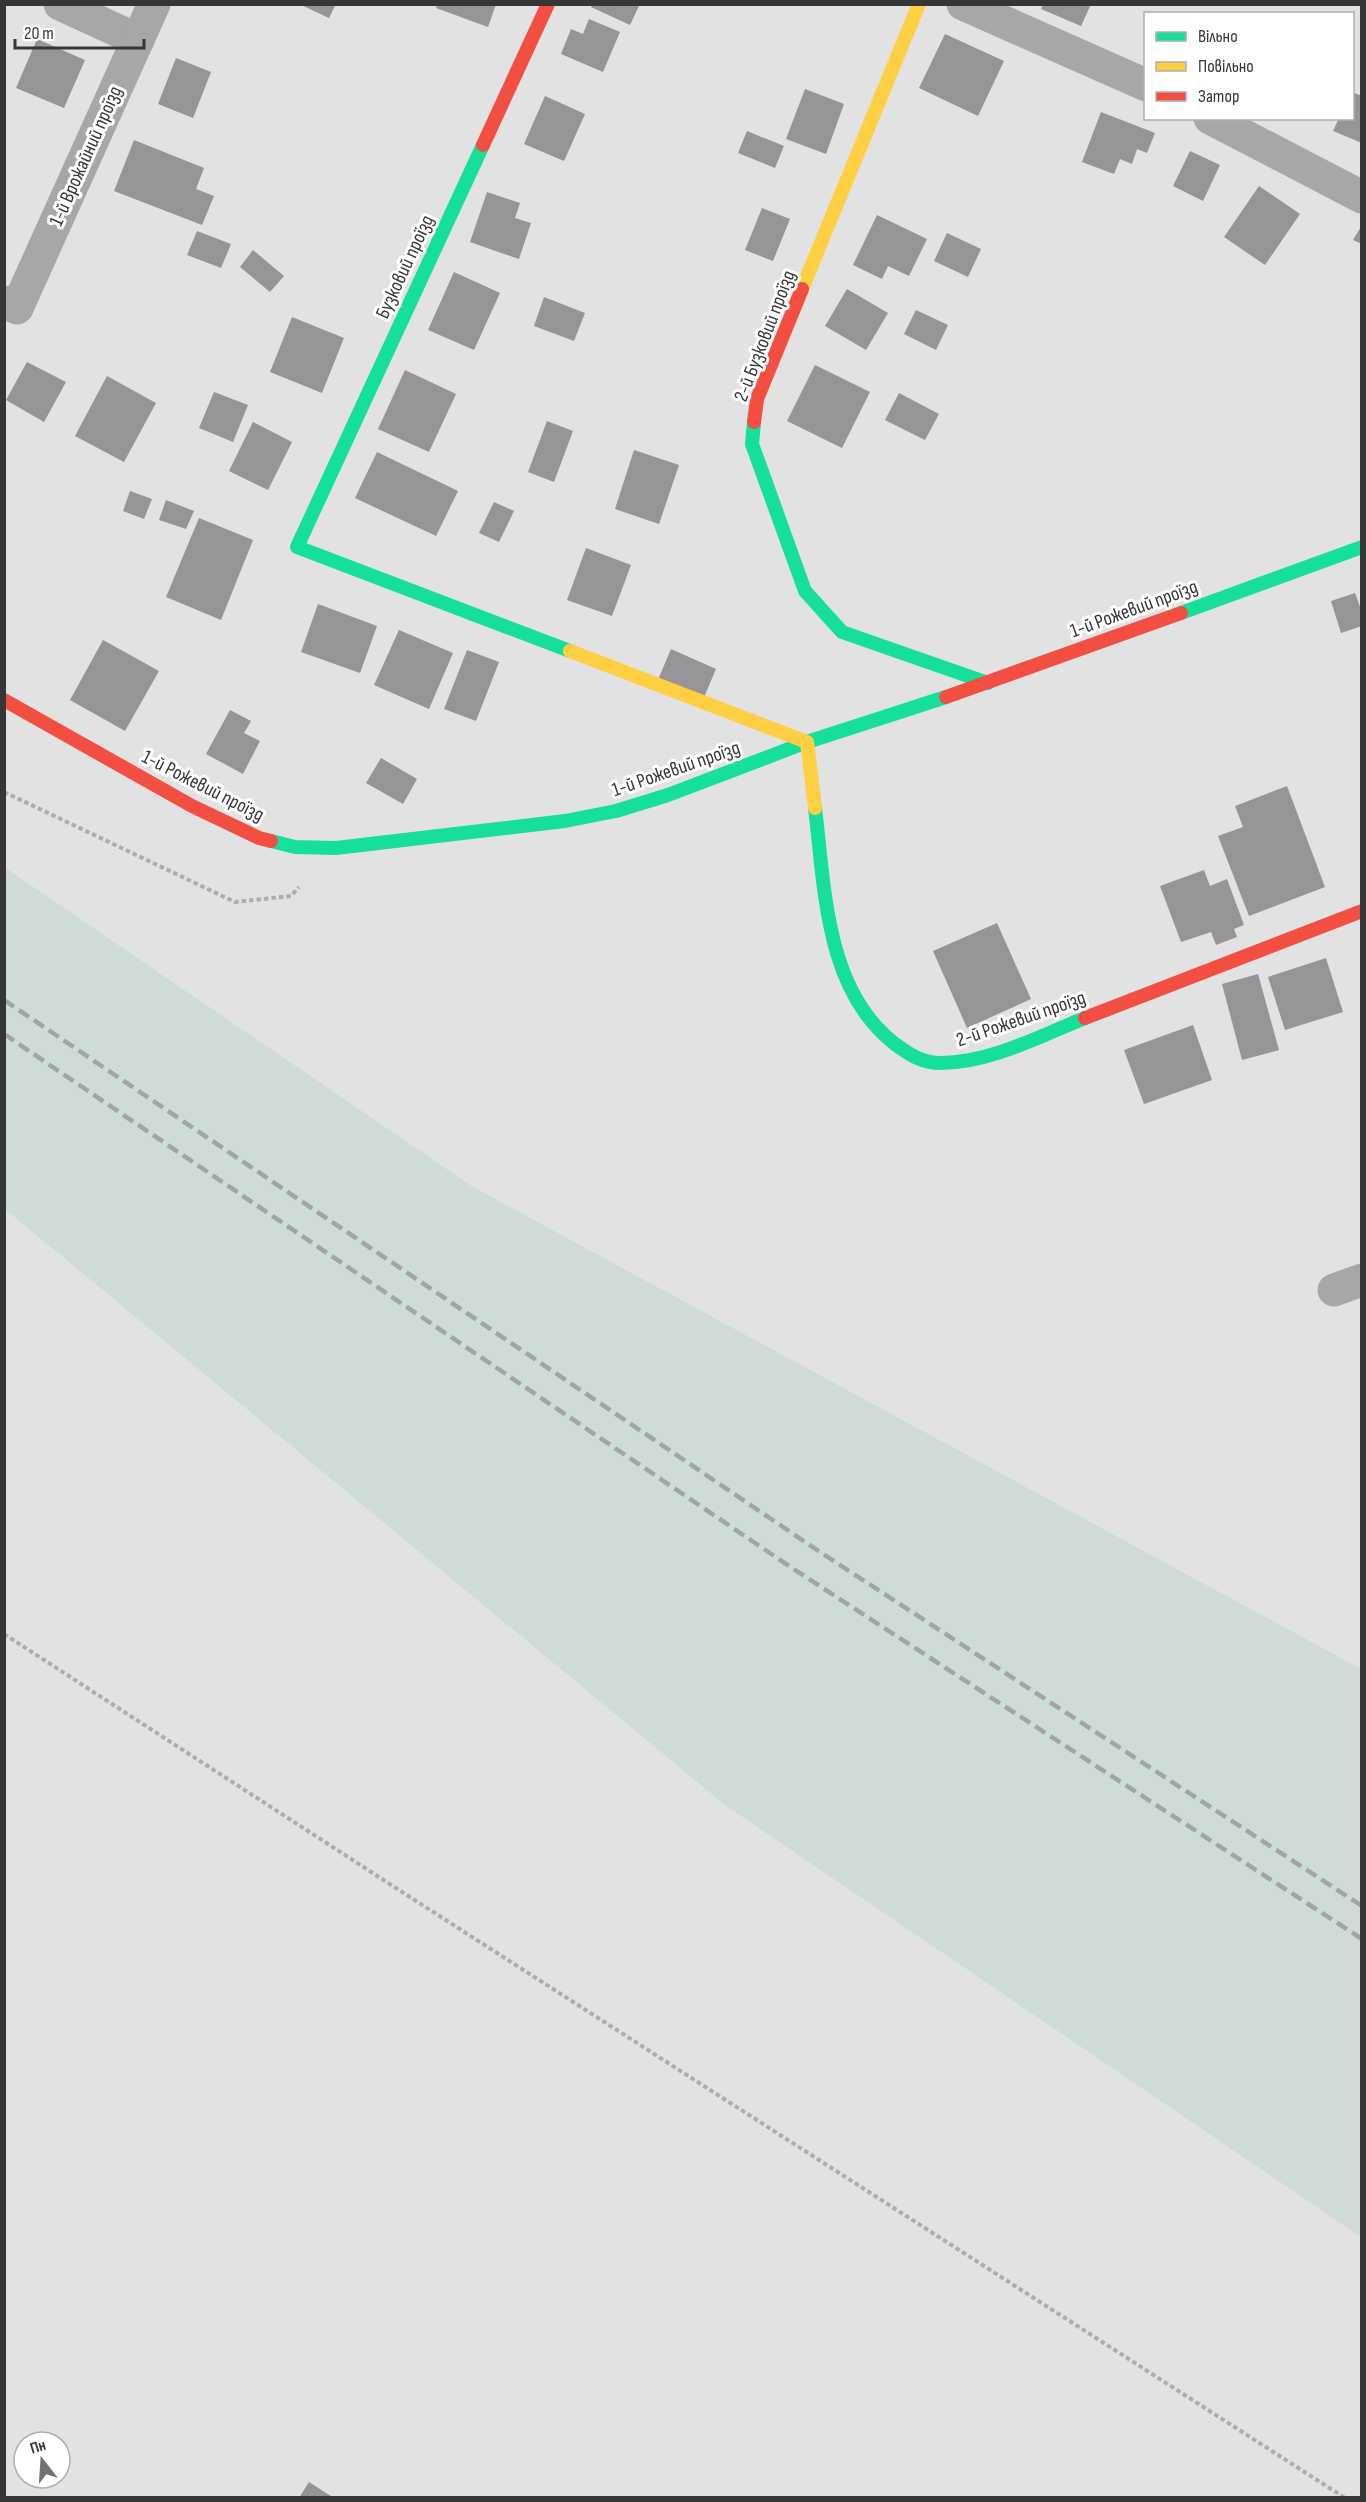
<svg xmlns="http://www.w3.org/2000/svg" width="1366" height="2502" font-family="'Sofia Sans Condensed',sans-serif">
  <style>
    .green { fill: #cddcd4 }
    .building { fill: #979399 }
    .lines { fill: none; stroke-linecap: round; stroke-linejoin: round }
    .path { stroke: #adadad; stroke-width: 4; stroke-dasharray: 4.5 3; stroke-linecap: butt }
    .street { stroke: #a8a7a7; stroke-width: 33 }
    .fast { stroke: #16e098; stroke-width: 14 }
    .slow { stroke: #ffcf43; stroke-width: 14 }
    .jam { stroke: #f24e42; stroke-width: 14 }
    .rail { stroke: #a4a4a4; stroke-width: 4.5; stroke-dasharray: 12 6; stroke-linecap: butt }
    .labels { text-anchor: middle; dominant-baseline: central; stroke-width: 6; stroke-linejoin: round; paint-order: stroke }
    .street-label { font-size: 20px; fill: #363637; stroke: #fff }
  </style>
  <rect width="100%" height="100%" fill="#e2e2e2"/>
  <path class="green" d="M4,867L473,1187L1361,1669V2237L725,1805L5,1209Z"/>
  <g class="building">
    <path d="M299,4H336L329,18Z"/>
    <path d="M437,4H496L488,27L436,8Z"/>
    <path d="M592,4H640L630,25L591,7Z"/>
    <path d="M1043,4H1091L1081,26L1041,9Z"/>
    <path d="M589,19L620,32L603,72L561,54L571,29L583,34Z"/>
    <path d="M945,34L1004,61L978,116L919,88Z"/>
    <path d="M37,39L85,60L64,108L16,88Z"/>
    <path d="M176,58L211,72L193,118L158,104Z"/>
    <path d="M805,89L844,104L826,154L786,139Z"/>
    <path d="M1352,92L1362,96V143L1333,131L1339,118H1352Z"/>
    <path d="M545,96L585,114L564,161L524,144Z"/>
    <path d="M1101,112L1155,133L1147,153L1137,149L1132,164L1120,159L1114,174L1082,162Z"/>
    <path d="M747,131L784,146L775,168L738,153Z"/>
    <path d="M134,140L204,168L196,189L214,196L202,225L114,191Z"/>
    <path d="M1190,151L1220,165L1203,201L1173,186Z"/>
    <path d="M1259,186L1300,214L1265,265L1224,237Z"/>
    <path d="M487,192L520,203L515,218L531,223L519,259L470,242Z"/>
    <path d="M762,208L790,219L773,261L745,250Z"/>
    <path d="M877,215L927,239L909,276L888,266L882,279L853,265Z"/>
    <path d="M1362,225V244L1353,240Z"/>
    <path d="M197,231L231,244L221,268L187,255Z"/>
    <path d="M947,233L981,249L968,277L934,261Z"/>
    <path d="M253,250L284,276L270,292L240,267Z"/>
    <path d="M454,272L500,293L474,350L428,330Z"/>
    <path d="M847,289L888,313L866,350L825,326Z"/>
    <path d="M544,297L585,313L574,341L534,326Z"/>
    <path d="M916,310L948,325L936,350L904,334Z"/>
    <path d="M292,317L344,338L322,393L270,372Z"/>
    <path d="M27,362L66,382L44,422L6,400Z"/>
    <path d="M815,365L870,392L842,448L787,421Z"/>
    <path d="M405,370L456,394L429,452L378,429Z"/>
    <path d="M107,376L156,403L124,462L75,436Z"/>
    <path d="M214,392L248,405L233,442L199,428Z"/>
    <path d="M899,393L939,414L925,440L885,420Z"/>
    <path d="M547,421L573,431L554,482L528,472Z"/>
    <path d="M253,422L292,442L268,490L229,471Z"/>
    <path d="M634,450L679,465L659,524L615,509Z"/>
    <path d="M377,452L458,491L436,536L355,498Z"/>
    <path d="M130,491L152,499L144,519L123,511Z"/>
    <path d="M166,500L194,511L186,529L159,520Z"/>
    <path d="M494,502L514,511L499,542L479,533Z"/>
    <path d="M199,518L253,540L221,620L166,597Z"/>
    <path d="M586,548L631,565L612,616L567,600Z"/>
    <path d="M1355,593L1362,612V626L1341,633L1331,601Z"/>
    <path d="M318,604L377,626L360,673L301,652Z"/>
    <path d="M399,630L453,653L429,709L374,685Z"/>
    <path d="M103,640L159,671L125,731L70,700Z"/>
    <path d="M671,649L716,669L702,702L657,682Z"/>
    <path d="M467,650L499,662L476,721L444,709Z"/>
    <path d="M230,710L251,721L244,733L260,741L243,774L206,754Z"/>
    <path d="M381,758L417,779L403,804L366,783Z"/>
    <path d="M1287,786L1325,887L1249,916L1218,836L1243,827L1235,806Z"/>
    <path d="M1204,870L1210,886L1227,879L1244,925L1234,929L1237,937L1216,945L1211,932L1181,942L1160,886Z"/>
    <path d="M997,923L1031,999L967,1028L933,951Z"/>
    <path d="M1326,958L1343,1012L1285,1030L1268,977Z"/>
    <path d="M1258,974L1279,1050L1242,1060L1222,984Z"/>
    <path d="M1193,1025L1212,1080L1144,1104L1124,1050Z"/>
    <path d="M309,2482L334,2498H299Z"/>
  </g>
  <g class="lines">
    <g class="path">
      <path d="M4,792L235,902L291,896L299,887"/>
      <path d="M4,1634L399,1890L1345,2498"/>
    </g>
    <g class="street">
      <path d="M60,4L138,40"/>
      <path d="M963,4L1146,85"/>
      <path d="M1210,118L1362,197"/>
      <path d="M4,302L17,308L154,4"/>
      <path d="M1334,1290L1362,1280"/>
    </g>
    <g class="fast">
      <path d="M483,145L297,547L570,651"/>
      <path d="M754,422L752,444L805,591L842,632L988,683"/>
      <path d="M1181,613L1362,547"/>
      <path d="M815,808C825,889 825,990 895,1044C910,1055 922,1063 941,1063C990,1063 1040,1036 1085,1018"/>
      <path d="M271,841L295,847L336,848L565,821L616,811L668,795L807,742L946,697"/>
    </g>
    <g class="slow">
      <path d="M802,289L919,4"/>
      <path d="M570,651L807,742L815,808"/>
    </g>
    <g class="jam">
      <path d="M483,145L548,4"/>
      <path d="M754,422L757,399L802,289"/>
      <path d="M946,697L1181,613"/>
      <path d="M4,700L192,806L259,838L271,841"/>
      <path d="M1085,1018L1362,911"/>
    </g>
    <g class="rail">
      <path d="M4,1000L817,1550L1362,1906"/>
      <path d="M4,1034L789,1566L1362,1939"/>
    </g>
  </g>
  <g class="labels">
    <g class="street-label">
      <text transform="translate(86 156) rotate(-66)">1-й Врожайний проїзд</text>
      <text transform="translate(405 267) rotate(-65)">Бузковий проїзд</text>
      <text transform="translate(765 336) rotate(-69)">2-й Бузковий проїзд</text>
      <text transform="translate(1134 609) rotate(-20)">1-й Рожевий проїзд</text>
      <text transform="translate(676 769) rotate(-19)">1-й Рожевий проїзд</text>
      <text transform="translate(203 786) rotate(27)">1-й Рожевий проїзд</text>
      <text transform="translate(1021 1019) rotate(-19)">2-й Рожевий проїзд</text>
    </g>
  </g>
  <rect width="1366" height="2502" fill="none" stroke="#363637" stroke-width="12"/>
  <rect x="1144" y="12" width="210" height="108" fill="#ffffff" stroke="#afafaf" stroke-width="1.5"/>
  <rect x="1156" y="32" width="30" height="9" fill="#16e098" stroke="#afafaf" stroke-width="1.5"/>
  <text x="1198" y="42" font-size="18" fill="#363637">Вільно</text>
  <rect x="1156" y="62" width="30" height="9" fill="#ffcf43" stroke="#afafaf" stroke-width="1.5"/>
  <text x="1198" y="72" font-size="18" fill="#363637">Повільно</text>
  <rect x="1156" y="92" width="30" height="9" fill="#f24e42" stroke="#afafaf" stroke-width="1.5"/>
  <text x="1198" y="102" font-size="18" fill="#363637">Затор</text>
  <g transform="translate(42 2460) rotate(343)"><circle r="28" fill="#ffffff" stroke="#afafaf" stroke-width="1.5"/>
  <path d="M0-4.5L10 22L0 15L-10 22Z" fill="#727273"/>
  <text y="-9" font-size="16" font-weight="bold" text-anchor="middle" fill="#363637">Пн</text>
  </g>
  <path d="M15 39v9h129v-9" fill="none" stroke="#363637" stroke-width="3"/>
  <text x="24" y="39" font-size="18" fill="#363637" stroke="#ffffff" stroke-width="4.5" paint-order="stroke">20 m</text>
</svg>
